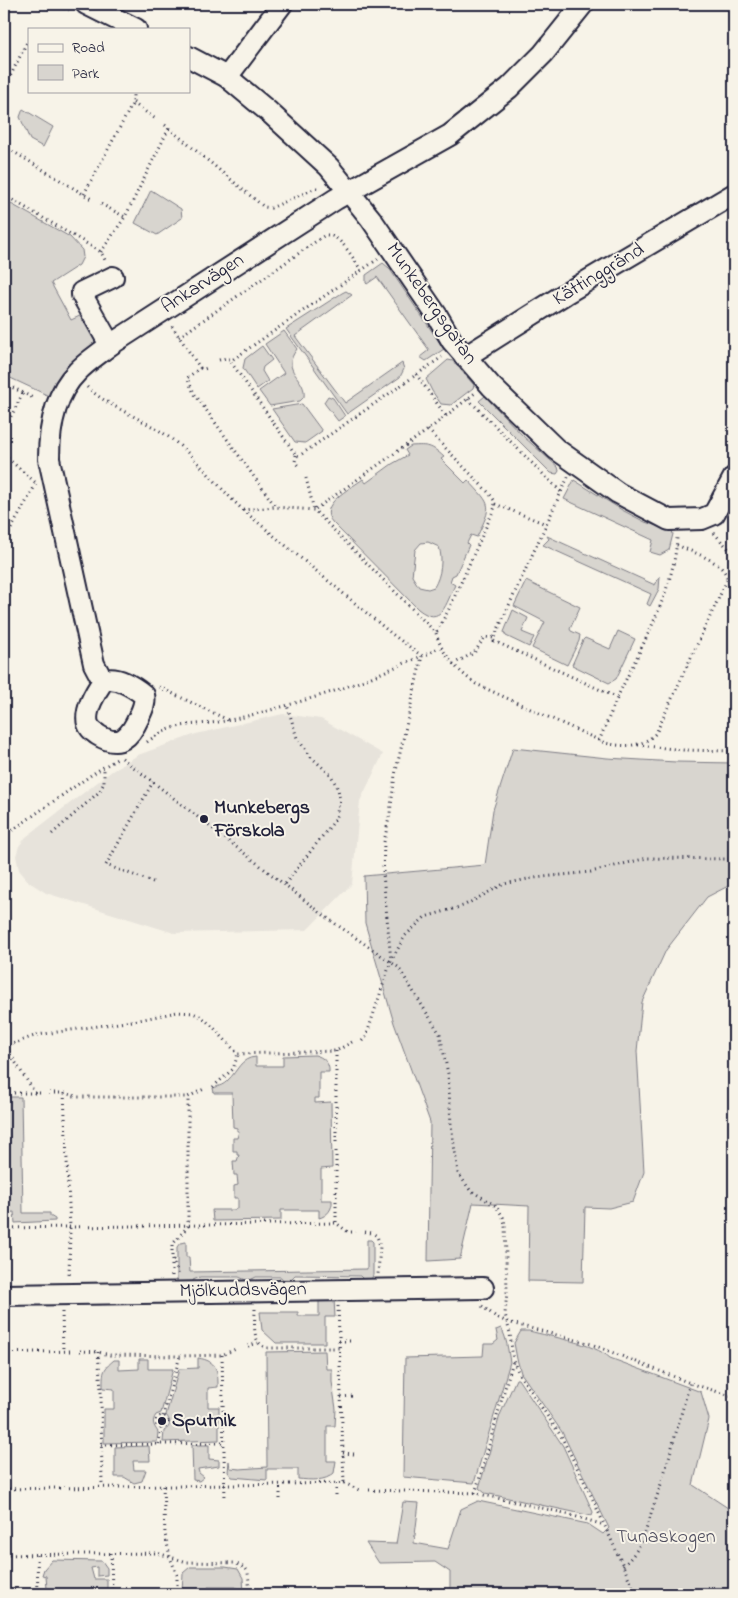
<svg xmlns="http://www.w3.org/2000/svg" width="738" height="1598" font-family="'Indie Flower',sans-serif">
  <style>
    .built { fill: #e7e3db }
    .green { fill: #d8d5cf; stroke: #7d7c85; fill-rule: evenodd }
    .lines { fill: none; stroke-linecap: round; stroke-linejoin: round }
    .minor-casing { stroke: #22223b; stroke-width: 24 }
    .path { stroke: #22223b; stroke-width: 3; stroke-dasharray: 1 4; stroke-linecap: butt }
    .minor { stroke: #f7f3e8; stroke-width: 20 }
    .poi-dot { fill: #22223b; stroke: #f7f3e8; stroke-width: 2 }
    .labels { text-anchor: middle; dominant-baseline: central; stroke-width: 4; stroke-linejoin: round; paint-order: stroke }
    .street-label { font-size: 20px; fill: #22223b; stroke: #f7f3e8 }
    .poi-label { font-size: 20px; font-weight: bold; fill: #22223b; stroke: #f7f3e8; text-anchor: start }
    .park-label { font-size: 20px; fill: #504f60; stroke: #f7f3e8 }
  </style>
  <rect width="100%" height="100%" fill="#f7f3e8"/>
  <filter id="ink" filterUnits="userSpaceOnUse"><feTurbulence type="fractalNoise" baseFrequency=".02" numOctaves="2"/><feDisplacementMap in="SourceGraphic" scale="10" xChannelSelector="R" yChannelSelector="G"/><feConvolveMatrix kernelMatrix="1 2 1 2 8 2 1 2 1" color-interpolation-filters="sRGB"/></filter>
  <g filter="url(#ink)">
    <path class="built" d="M283,714L321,719L383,754L360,801L352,884L307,930L174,933L46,893L29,882L19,870L16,856L19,846L26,837L112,771L138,755L196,734Z"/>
    <g class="green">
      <path d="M23,109L53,127L43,147L30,140L20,117Z"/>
      <path d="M151,190L181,209L182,218L157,235L135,223Z"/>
      <path d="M4,200L70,237L82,250L83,257L79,265L51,283L71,320L84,314L98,341C77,355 59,372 49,396L4,375Z"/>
      <path d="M383,263L389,268L444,349L426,361L420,357L429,350L377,277L367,284L366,283V275Z"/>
      <path d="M346,291L352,295L295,336L345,403L402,363L404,369L400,377L347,414L286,329L342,293Z"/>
      <path d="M284,331L297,349C279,372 307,377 304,397L300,401L270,406L259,391L284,373L265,344Z"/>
      <path d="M262,346L272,360L263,367L262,371L268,381L257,389L243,368L245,359Z"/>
      <path d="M448,360L453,361L474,385L473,388L451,405L441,404L432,391L426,379Z"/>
      <path d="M328,396L333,398L345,416L338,421L325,404L324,402Z"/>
      <path d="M485,396L524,437L558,467L559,471L557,474L551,473L479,401Z"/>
      <path d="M302,404L322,431L305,443L295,442L272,409Z"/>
      <path d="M411,446C428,445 431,445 444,457L441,459L465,483L468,480C493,507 492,504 477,537L471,535L467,543L469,545L456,574L452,576L450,582L455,585C446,603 442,628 418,609L333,523C316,505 350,489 363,479L366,483L392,464L408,455L405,450ZM421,543L428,542L439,547C443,559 441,576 434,587L428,589L419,587L412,576L415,550Z"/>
      <path d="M574,480L622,510L645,522L672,531L673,534L669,550L660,555L650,552L653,540L564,499Z"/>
      <path d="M547,536L655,585L660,576L659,589L650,606L647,604L651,594L543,545L549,539Z"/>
      <path d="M526,581L580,607L570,629L571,631L580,635L579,641L567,665L532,648L545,622L514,606Z"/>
      <path d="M513,610L528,618L522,632L534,637L529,647L506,636L504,632Z"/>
      <path d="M618,631L635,639L616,679L609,683L572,665L583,640L585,638L610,649Z"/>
      <path d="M513,748L607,758L676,762L734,763V883L707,897L666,950L642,1002L637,1051L644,1172L633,1202L609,1208L585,1207L583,1282L528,1281L529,1206L473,1203L460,1259L428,1261L430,1122L394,1023L365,923L364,876L485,865L493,810Z"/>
      <path d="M315,1055C323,1057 330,1063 329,1072H319V1098H315V1103L331,1102L332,1168L321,1169V1200H332C333,1209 327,1216 319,1218V1210H281V1220L213,1221L212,1210H234L238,1208V1198H234V1186L238,1185L237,1175H234L233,1161H237L239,1155H237V1151H233V1138H237L239,1131H237V1128L233,1127L232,1093H214L213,1088C219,1086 224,1085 228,1080C238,1071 240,1058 256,1057V1066H283V1056Z"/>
      <path d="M4,1097H21L23,1213H50V1216L55,1219V1221L15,1223L14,1212L4,1213Z"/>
      <path d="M367,1240H371L373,1242V1275L371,1280H364L360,1276L295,1275L288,1282L284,1281L281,1277H256L248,1281L239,1277H200L193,1280V1284H180L177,1281V1247L180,1243L186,1242V1257H189L190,1272L367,1269Z"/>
      <path d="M334,1299L335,1317H325V1343H276L262,1330L260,1312H298V1316H319V1300Z"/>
      <path d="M501,1328C507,1338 508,1351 510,1362L474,1483L403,1477L405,1358L483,1356L484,1344H493L498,1340L496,1330Z"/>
      <path d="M521,1331H529C551,1337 594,1343 610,1358L701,1392L709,1419L693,1485L734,1512V1594H450V1572L435,1562L379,1563L366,1543L396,1544L403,1502L419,1503L414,1543L448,1549L461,1509L478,1501L588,1524L603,1534L609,1528L562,1432L521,1373L517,1359L514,1343Z"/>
      <path d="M325,1351L326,1369H332V1382L336,1409L335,1426H327V1461H336L334,1473C325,1482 310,1480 298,1479V1469H267V1480L232,1477L228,1472L229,1461L230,1468L240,1469L267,1467L266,1352Z"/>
      <path d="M198,1358C217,1361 218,1370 218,1387L208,1388V1407H219V1440L163,1442L164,1431C171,1427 171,1421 166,1415L179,1369L198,1368Z"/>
      <path d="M139,1359H148V1369H173L161,1413L156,1415C151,1422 154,1426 158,1432L157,1442L104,1443V1409H114V1389L103,1388C103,1373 102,1370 114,1360H119V1370L139,1369Z"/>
      <path d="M516,1379H518L563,1446L593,1512L592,1516L485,1493L479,1488L500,1415Z"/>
      <path d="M192,1445H209V1459L219,1460V1466L198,1469L199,1473L204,1477L199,1481L193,1480Z"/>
      <path d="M149,1446L150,1461H133L134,1470H146L142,1481L134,1483L124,1477H115V1447Z"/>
      <path d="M52,1560L102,1561L107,1568V1575L97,1576V1567L91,1568L94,1579H107V1594H42V1589H47L46,1576L42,1575L44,1569Z"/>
      <path d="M190,1567H225L238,1569L243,1578L244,1594H237L236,1587H208V1594H182L183,1573Z"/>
    </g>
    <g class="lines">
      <defs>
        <g id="minor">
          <path d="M86,4L136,29"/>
          <path d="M189,57L227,77L269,112L329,167L371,219L438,317L452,341L491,386L556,449L618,493L669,520L702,519L714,514L734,477"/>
          <path d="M227,77L282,4"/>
          <path d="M110,345L82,295V292L113,277"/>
          <path d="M465,357L565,294L734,194"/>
          <path d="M103,681C116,675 134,687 144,695C146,703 142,710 139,717C130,737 120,749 98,735C94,732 90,730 88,724C84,711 96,691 103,681L94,664L49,459C49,429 55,394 77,372C86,362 99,354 110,345L336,199L450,135L509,88L543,54L583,4"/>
          <path d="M4,1295L483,1288"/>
        </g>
      </defs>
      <use href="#minor" class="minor-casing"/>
      <g class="path">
        <path d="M55,4L69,10"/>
        <path d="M4,89L28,40"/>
        <path d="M133,103L157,120"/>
        <path d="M165,125L264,207L271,208L316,188H320"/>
        <path d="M4,146L93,200"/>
        <path d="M84,194L133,103V94"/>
        <path d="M4,195L101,252L106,262"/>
        <path d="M101,204L125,217"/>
        <path d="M101,252L125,217L169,128"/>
        <path d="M378,259L232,360L231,362L296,455L299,456L442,357"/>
        <path d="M172,326L200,368L187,378L194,393L275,506"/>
        <path d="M179,337L325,235C340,233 353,259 361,270"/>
        <path d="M219,360L226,358L232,360"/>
        <path d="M200,368L204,369L207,368"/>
        <path d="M416,374L446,416"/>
        <path d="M4,383L35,399"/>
        <path d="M87,387C110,408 140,417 166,435C195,455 217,486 243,510L275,507L314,510L436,633C442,655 458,671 476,684L605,743C623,747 642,748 656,733L727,580L734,581"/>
        <path d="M468,399L561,492"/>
        <path d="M4,430L23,393"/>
        <path d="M428,430L489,493L494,500L495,507L449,609L436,633"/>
        <path d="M4,455L36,483"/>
        <path d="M296,455L295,462L300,468"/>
        <path d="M568,477L494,638V641L616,697L618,696C641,647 674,591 677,538"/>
        <path d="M306,478L314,510L428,430L475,393"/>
        <path d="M495,504L546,524"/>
        <path d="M243,510L392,634L422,656L395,775L390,813L384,842L383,874L391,961"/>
        <path d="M714,533L734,555"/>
        <path d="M4,542L36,484"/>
        <path d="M677,545C691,552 727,562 727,580"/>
        <path d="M453,664L474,653L485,637L493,638"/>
        <path d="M159,687L228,720"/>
        <path d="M599,741L618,696"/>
        <path d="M147,742C177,719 198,727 230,720C258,714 285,706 312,698C352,687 391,668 430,653L439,646"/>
        <path d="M638,745L683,750L734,751"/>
        <path d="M122,758L330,920L398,967L440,1034L448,1074L451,1124L458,1173L470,1190L496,1206L503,1217L505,1224L507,1291L505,1314L510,1333L513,1360L519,1374L561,1436L588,1489L636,1594"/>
        <path d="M52,834L99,792L104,783V767"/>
        <path d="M4,836L97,771L117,759"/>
        <path d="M153,882L106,865L153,782"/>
        <path d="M285,884L335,820L340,800L338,789L331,775L311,757L297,738L287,705"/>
        <path d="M362,1041L366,1037L391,961L405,936L425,917L463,906L504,884L533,878L591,872L647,858L734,859"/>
        <path d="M5,1046L35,1093"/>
        <path d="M4,1047L37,1035L139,1020L177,1012L193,1013L202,1017L213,1027L238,1054L336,1051L352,1042"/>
        <path d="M336,1051V1223"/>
        <path d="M213,1087L233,1069L238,1054"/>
        <path d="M4,1093H40"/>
        <path d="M49,1093H64L78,1097H188L204,1089"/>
        <path d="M64,1093L70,1227L69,1277"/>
        <path d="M4,1228L336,1223L348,1232H356"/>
        <path d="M365,1232L372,1233L377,1236L380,1246L378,1274"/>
        <path d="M173,1259L179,1276"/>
        <path d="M172,1276V1245L188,1226V1097"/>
        <path d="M338,1306L344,1483"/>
        <path d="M482,1306L496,1317L507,1322L591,1344L690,1383L734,1397"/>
        <path d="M255,1309C255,1323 251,1342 266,1348H339"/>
        <path d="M62,1312L63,1351"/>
        <path d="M339,1341H352"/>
        <path d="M248,1346L258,1343"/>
        <path d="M80,1351L98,1352L110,1355L180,1356L222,1355L238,1348"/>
        <path d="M98,1352L101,1389L102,1486"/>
        <path d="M4,1353L72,1351"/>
        <path d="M222,1355L225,1500"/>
        <path d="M341,1397L353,1396"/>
        <circle cx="162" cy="1422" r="6"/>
        <path d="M163,1416L180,1356"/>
        <path d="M159,1444L161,1428"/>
        <path d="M101,1445L223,1443"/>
        <path d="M343,1453L354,1454"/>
        <path d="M336,1484V1498"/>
        <path d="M163,1486L165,1534L170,1557L177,1575V1594"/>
        <path d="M4,1489L344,1483L359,1490"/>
        <path d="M369,1490L475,1493L564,1513L604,1525"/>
        <path d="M475,1493C489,1449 499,1405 513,1362"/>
        <path d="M280,1499V1484"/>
        <path d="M111,1553L112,1594"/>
        <path d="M4,1555L157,1553L187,1562L235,1563L246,1569L248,1572L250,1594"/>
        <path d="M37,1555L38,1594"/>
        <path d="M623,1566C646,1544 645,1529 655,1502C669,1462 678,1423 690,1383"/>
      </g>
      <use href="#minor" class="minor"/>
    </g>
  </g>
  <g class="poi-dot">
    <circle cx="204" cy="819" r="5"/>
    <circle cx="162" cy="1421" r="5"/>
  </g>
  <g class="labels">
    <g class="street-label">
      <text transform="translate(599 275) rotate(-31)">Kättinggränd</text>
      <text transform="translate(203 284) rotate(-33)">Ankarvägen</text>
      <text transform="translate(431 304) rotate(55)">Munkebergsgatan</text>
      <text transform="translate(243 1291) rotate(-1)">Mjölkuddsvägen</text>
    </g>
    <g class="poi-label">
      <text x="214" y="808">Munkebergs<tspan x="214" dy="23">Förskola</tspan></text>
      <text x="172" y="1421">Sputnik</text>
    </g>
    <g class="park-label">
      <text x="666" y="1537">Tunaskogen</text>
    </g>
  </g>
  <rect width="738" height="1598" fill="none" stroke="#f7f3e8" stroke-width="20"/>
  <rect x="10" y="10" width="718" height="1578" fill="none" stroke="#22223b" stroke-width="2" filter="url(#ink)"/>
  <rect x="28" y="28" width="162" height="65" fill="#f7f3e8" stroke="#a29fa3"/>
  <rect x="38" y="44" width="25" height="8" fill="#f7f3e8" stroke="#a29fa3"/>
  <text x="72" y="52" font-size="15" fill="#22223b">Road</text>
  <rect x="38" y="65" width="25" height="15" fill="#d8d5cf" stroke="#a29fa3"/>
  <text x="72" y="78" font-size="15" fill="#22223b">Park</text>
</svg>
